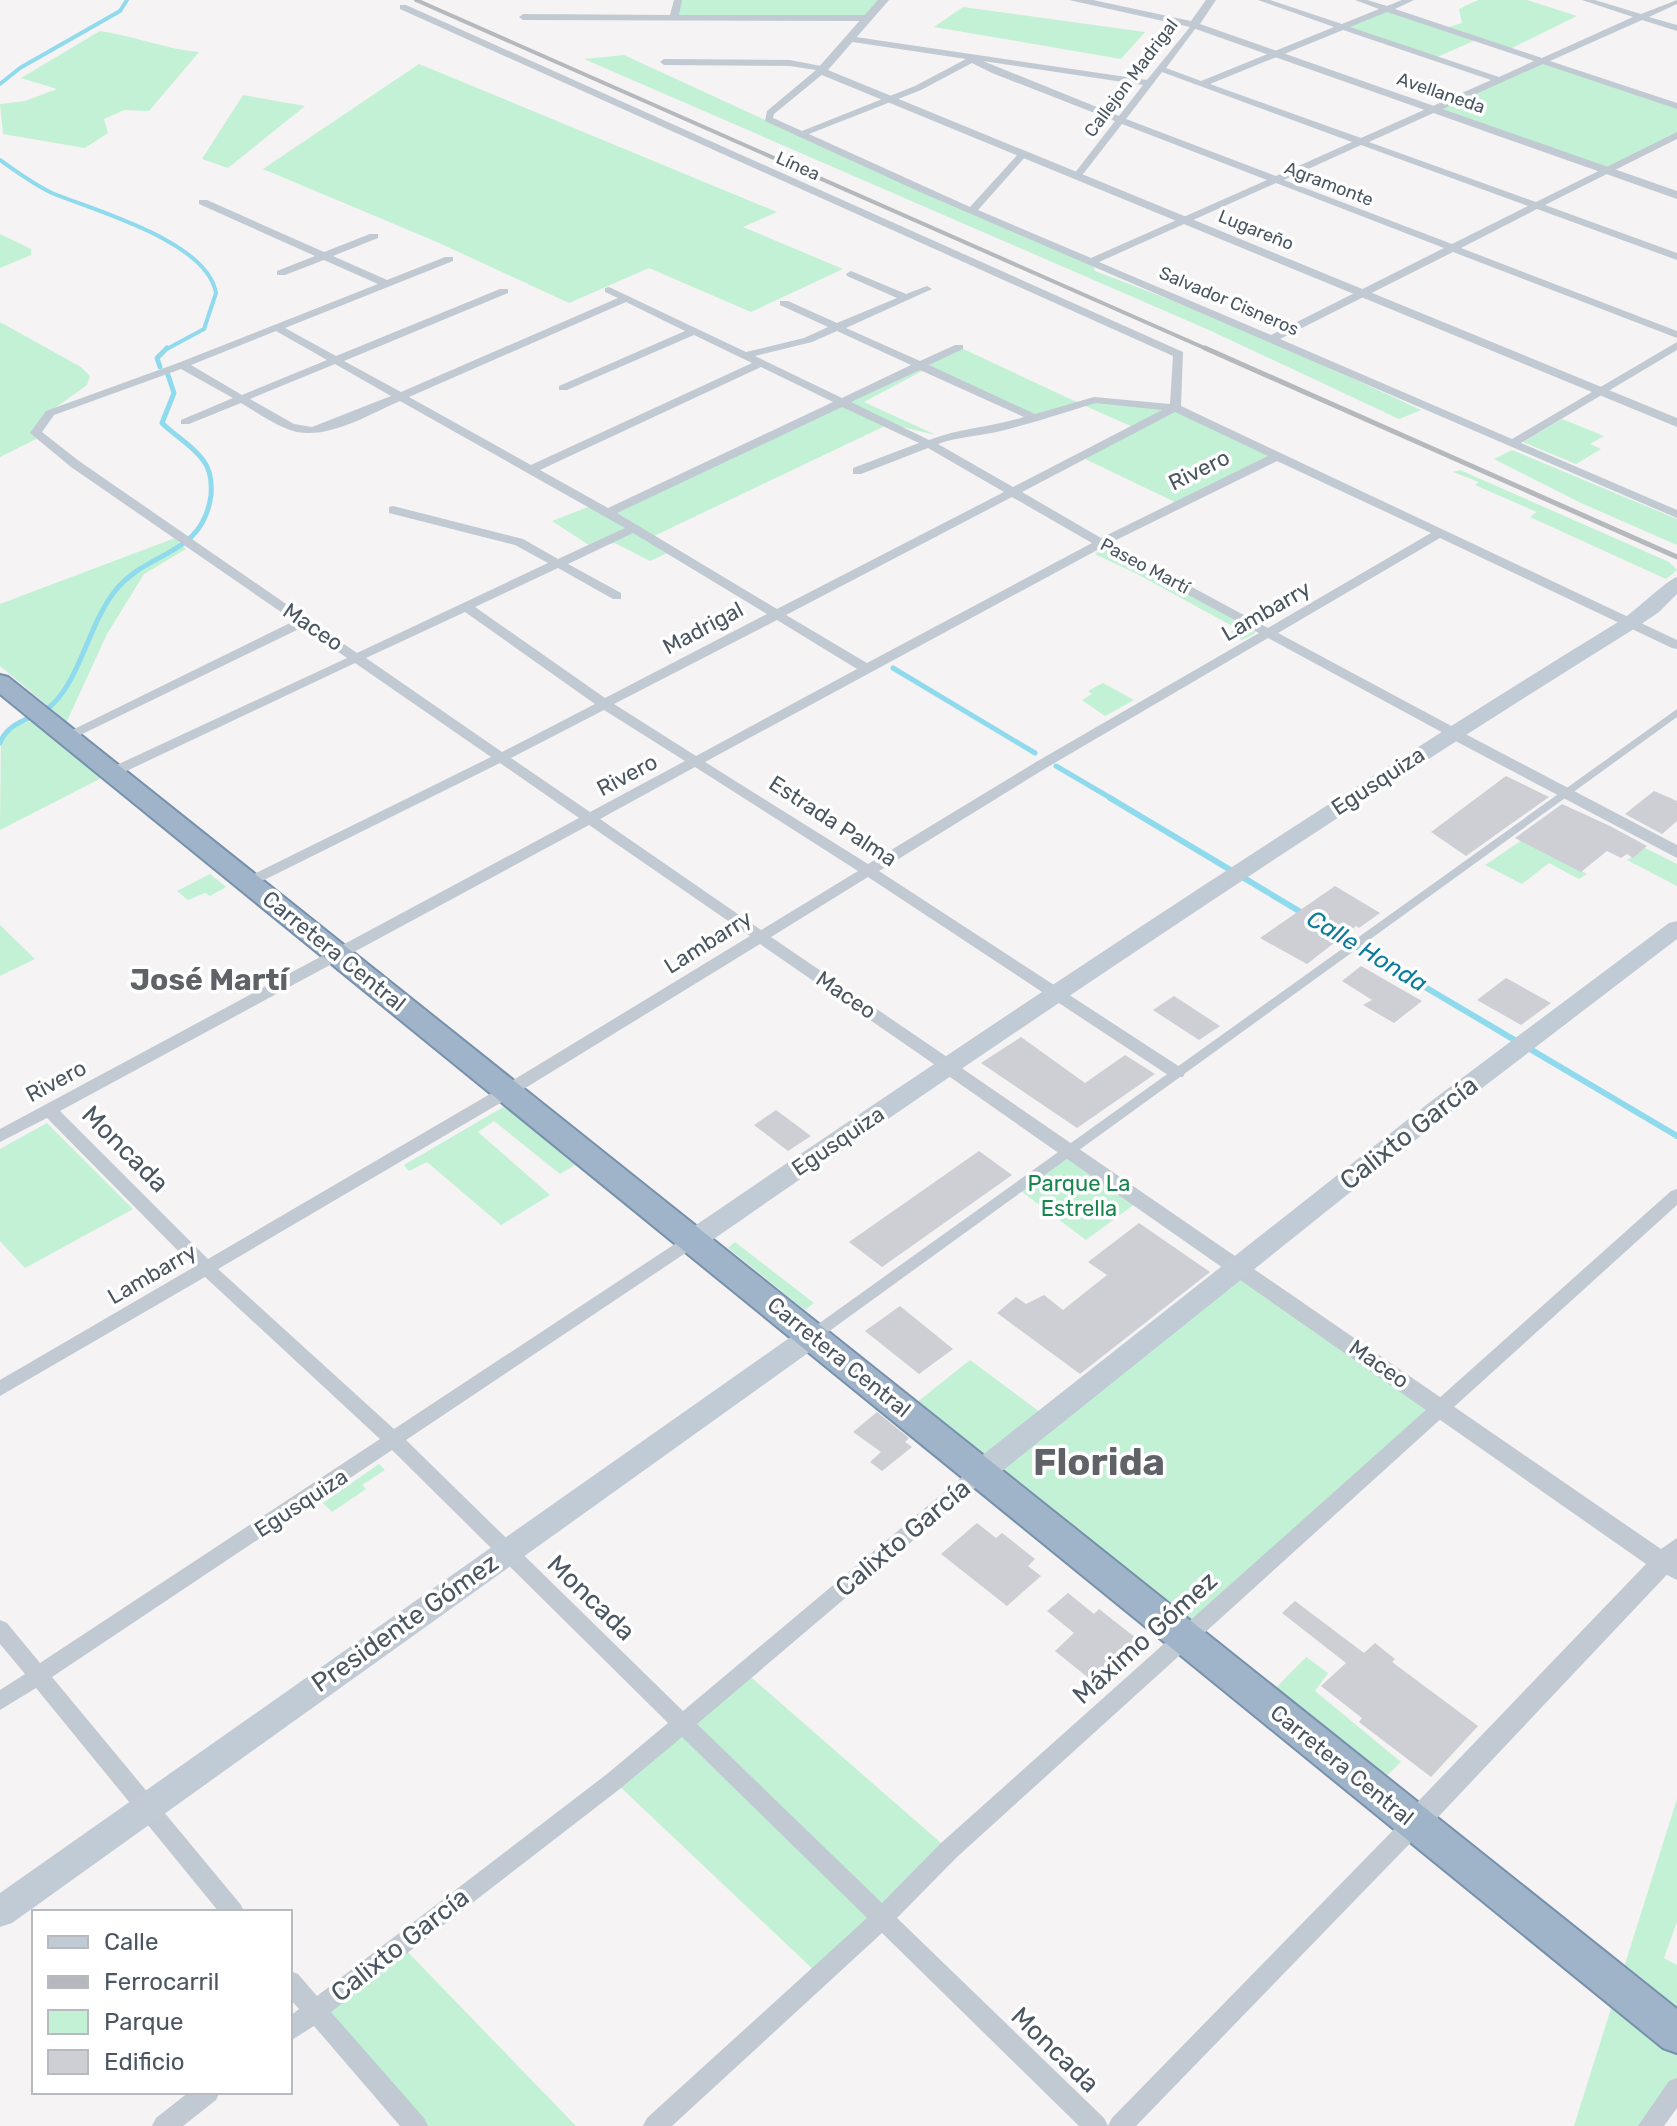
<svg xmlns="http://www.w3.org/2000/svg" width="1677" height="2126" font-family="Rubik,sans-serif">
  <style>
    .green { fill: #c3f1d5 }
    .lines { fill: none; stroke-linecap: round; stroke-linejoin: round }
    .stream-far2 { stroke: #90daee; stroke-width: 4 }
    .stream-far1 { stroke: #90daee; stroke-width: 5 }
    .stream { stroke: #90daee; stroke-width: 6 }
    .building { fill: #cdcfd5 }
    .trunk-casing { stroke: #7690ad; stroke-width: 4 }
    .pedestrian { fill: #c1cad2; fill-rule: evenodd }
    .minor { fill: #c1cad2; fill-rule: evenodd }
    .tertiary { fill: #c1cad2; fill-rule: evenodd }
    .secondary { fill: #c1cbd6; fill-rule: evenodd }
    .trunk { fill: #9fb4c9; fill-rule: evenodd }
    .rail-far1 { stroke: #b5b8bd; stroke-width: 4 }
    .rail { stroke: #b5b8bd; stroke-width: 5 }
    .labels { text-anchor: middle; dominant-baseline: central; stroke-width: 7; stroke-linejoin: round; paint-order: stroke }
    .far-street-label { font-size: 18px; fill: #4a5661; stroke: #fff }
    .street-label { font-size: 22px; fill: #4a5661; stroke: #fff }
    .park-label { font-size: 22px; fill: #17864f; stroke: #fff }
    .water-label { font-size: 24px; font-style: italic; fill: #0c7c9b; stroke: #fff }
    .near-street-label { font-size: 26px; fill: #4a5661; stroke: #fff }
    .district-label { font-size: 30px; font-weight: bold; fill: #5f6368; stroke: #fff }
    .town-label { font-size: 38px; font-weight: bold; fill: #5f6368; stroke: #fff }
  </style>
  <rect width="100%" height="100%" fill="#f5f3f3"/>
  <g class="green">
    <path d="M678,0H884L868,18L674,17Z"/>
    <path d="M1478,0H1527L1577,16L1510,49L1478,39L1435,58L1343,27L1388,9L1446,28L1462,23L1459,9Z"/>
    <path d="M963,7L1145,32L1121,59L934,27Z"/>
    <path d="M100,31C134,36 165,49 199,52L149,111L124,110L104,119L108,133L85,148L3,134L0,104L25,101L57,89L21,78Z"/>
    <path d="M624,55L865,166L1093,266L1095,271C1206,312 1313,360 1421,410L1399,419L1209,330L584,59Z"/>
    <path d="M1544,60L1677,106V136L1609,171L1432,110Z"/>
    <path d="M419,64L777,212L743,227L843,269L751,312L649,268L569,303L437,242L263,169Z"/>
    <path d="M243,95L305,106L228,168L202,159Z"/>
    <path d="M0,234L31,249V255L0,268Z"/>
    <path d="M0,322L81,367L90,376L87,385L55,408L36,439L0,457Z"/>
    <path d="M959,347L1081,404L1094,400L1175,408L1277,456L1179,504L1081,457L1135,428L1081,404L1037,419L924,370L864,402L936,435L889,424L654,536L674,550L650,561L615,543L592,547L552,521L593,505L608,513Z"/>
    <path d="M1562,419L1604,436L1590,444L1601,449L1576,464L1523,442Z"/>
    <path d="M1512,450L1677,519V545L1581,503L1494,459Z"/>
    <path d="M1460,470L1669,562L1677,570L1666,579L1530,517L1537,512L1475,485L1479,482L1453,472Z"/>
    <path d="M175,538L186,549L144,574L107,634L67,721V736L113,772L0,830L1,737C18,718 42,720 65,720L0,666V604Z"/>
    <path d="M1103,549L1256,631L1254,634L1242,640L1229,633L1236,628L1137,574L1095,554Z"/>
    <path d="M1103,683L1134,700L1105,716L1082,700L1092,694L1088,691Z"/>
    <path d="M1522,840L1587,874L1579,879L1549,863L1522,884L1485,865Z"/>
    <path d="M1645,848L1677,864V886L1627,860Z"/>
    <path d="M210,874L226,887L210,896L205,893L188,900L177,891Z"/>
    <path d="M0,925L35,959L0,976Z"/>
    <path d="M505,1106L575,1165L560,1174L494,1121L478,1132L550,1195L501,1225L427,1162L409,1171L404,1165Z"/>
    <path d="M47,1123L133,1209L25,1268L0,1241V1149Z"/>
    <path d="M1070,1150L1140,1200L1086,1240L1017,1188Z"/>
    <path d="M735,1242L814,1303L805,1310L728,1248Z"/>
    <path d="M1239,1267L1442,1408L1183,1638L906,1411L970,1360L1048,1418Z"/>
    <path d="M379,1464L385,1470L362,1485L366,1489L332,1512L323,1503Z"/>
    <path d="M1306,1657L1328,1673L1315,1691L1401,1762L1380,1782L1273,1691Z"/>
    <path d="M744,1671L949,1850L818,1974L614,1781Z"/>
    <path d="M1677,1799V1922L1664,1958L1677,1965V2006L1668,2026L1677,2034V2089L1650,2126H1574Z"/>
    <path d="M401,1945L576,2126H412L314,2011Z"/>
  </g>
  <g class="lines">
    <g class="stream-far2">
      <path d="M0,84L20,68L120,11L127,0"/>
      <path d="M0,160C17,172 33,184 52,193C95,211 207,241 216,293L204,329L165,350"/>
    </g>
    <g class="stream-far1">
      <path d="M160,367L157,358L167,348"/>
      <path d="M893,668L1035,753"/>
      <path d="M0,743C9,719 36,720 53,704C81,676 89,624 115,591C147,550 203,557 211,495C212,483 211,470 203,460C192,445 175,436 162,423L174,393L168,375"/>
      <path d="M1056,766L1114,800"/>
    </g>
    <g class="stream">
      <path d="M1110,798L1304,914"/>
      <path d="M1337,935L1677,1136"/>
    </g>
  </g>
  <g class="building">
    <path d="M1506,776L1549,797L1466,856L1431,832Z"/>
    <path d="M1654,791L1677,801V821L1662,834L1625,814Z"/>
    <path d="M1562,804L1610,826L1647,846L1633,858L1627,854L1621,858L1607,851L1581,872L1515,838Z"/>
    <path d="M1335,886L1380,913L1359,928L1356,926L1307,964L1260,938Z"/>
    <path d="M1361,966L1422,1001L1394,1023L1363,1005L1372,1000L1342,981Z"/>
    <path d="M1506,978L1551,1003L1521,1025L1477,1000Z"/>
    <path d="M1174,996L1220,1026L1199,1040L1153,1010Z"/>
    <path d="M1021,1037L1085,1083L1125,1055L1155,1074L1077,1128L981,1063Z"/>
    <path d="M776,1110L811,1136L788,1151L754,1125Z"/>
    <path d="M979,1151L1012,1175L882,1267L849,1242Z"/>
    <path d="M1139,1223L1210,1272L1080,1374L997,1313L1016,1297L1026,1304L1044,1295L1063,1310L1107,1275L1088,1262Z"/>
    <path d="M900,1306L953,1349L919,1374L865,1331Z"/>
    <path d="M877,1412L909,1438L905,1442L912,1447L882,1471L870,1462L881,1452L853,1432Z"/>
    <path d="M977,1523L996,1538L1002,1533L1035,1559L1028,1566L1041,1576L1007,1606L941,1554Z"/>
    <path d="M1068,1593L1094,1614L1099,1609L1141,1642L1096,1684L1055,1651L1074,1633L1047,1611Z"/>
    <path d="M1295,1601L1364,1653L1375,1643L1395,1659L1392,1662L1478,1726L1431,1777L1359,1722L1362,1718L1321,1686L1346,1663L1282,1613Z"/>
  </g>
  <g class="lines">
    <defs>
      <path id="trunk" d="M0,675L8,677L1677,2009V2053L1663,2048L0,694Z"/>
    </defs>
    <use href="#trunk" class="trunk-casing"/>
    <path class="pedestrian" d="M1677,709V717L817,1340L812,1341L807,1340L805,1336L807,1332Z"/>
    <g class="minor">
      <path d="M674,0H682L679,15H868L872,18L868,21L523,20L519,17L523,14L670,15Z"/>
      <path d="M1258,0H1270L1342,24L1379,9L1355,0H1367L1387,6L1402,0H1414L1395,9L1542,58L1633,17L1582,0H1595L1641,14L1677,0V4L1649,17L1677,25V31L1642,20L1550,61L1677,103V109L1543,64L1369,142L1536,202L1677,132V139L1545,205L1677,253V260L1537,209L1461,248L1677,331V338L1453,252L1280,339L1512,439L1677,342V350L1521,443L1677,510V518L920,192L765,121L767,111L816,70L790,66L664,65L660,62L664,59L790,60L826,67L824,73L774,114L773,118L802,131L915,86L966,59L846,41L845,39L849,36L1147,80L1194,22L1198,25L1166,68L1201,81L1334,27ZM1387,12L1534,61L1499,77L1350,27ZM1343,30L1491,80L1361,138L1210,84ZM983,61L1143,85L1119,116ZM972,63L992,73L1115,121L1074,174V178H1080L1122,124L1267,180L1091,258L978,210L1026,156V152H1020L970,207L809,134L921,90ZM1162,72L1352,142L1276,176L1126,119ZM1361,145L1528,206L1452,244L1284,180ZM1276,183L1444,248L1271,335L1099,262Z"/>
      <path d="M400,5H406L1183,352L1181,406L1677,640V649L1672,648L1440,538L1278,633L1457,729L1459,732L1457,735H1447L1268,638L1046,768L879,871L1183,1069L1185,1073L1183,1077H1171L868,877L771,937L953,1061L955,1065L953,1069H941L760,944L514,1095L218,1269L394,1429L687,1236H699L702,1240L699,1244L406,1440L683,1711L974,1467L981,1464L988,1467L990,1472L988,1477L697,1724L882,1903L941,1843L1671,1191L1677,1189V1205L957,1857L897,1918L1104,2118L1108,2126H1079L882,1933L672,2126H643L647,2118L867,1918L682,1737L621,1788L331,2012L424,2118L428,2126H400L314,2026L290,2041V2016L299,2009L290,1999V1971L298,1974L317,1996L607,1774L668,1723L392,1450L52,1677L241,1905L244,1912H219L36,1688L0,1710V1690L25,1674L0,1644V1620L7,1623L40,1663L380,1439L205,1277L0,1396V1380L194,1267L47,1118L0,1142V1129L579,818L500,763L254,885H244L242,882L244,879L491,757L355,663L118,775H108L106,772L108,769L347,658L303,627L72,739L67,740L60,736L294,621L71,467L30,433L46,411L178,363L378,284L324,260L285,275H277V271L315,256L199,204V200H207L324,252L370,234H378V238L333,256L387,280L445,257H453V261L285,328L336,356L500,289H508V293L344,361L401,392L618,298L605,292V288L609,287L746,352L804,338L828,327L780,305V301H788L837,323L897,298L847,276L846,274L851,271L906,294L927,286L932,289L846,328L920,361L955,345H963V349L929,365L1035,414L1094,397L1170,404L1173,356L400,9ZM626,302L685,331L559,386V390H567L694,335L752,363L531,465L409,397ZM276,331L327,360L242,395L191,365ZM837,331L911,365L842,398L755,356L812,342ZM335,364L391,396L312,427L294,424L250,399ZM761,367L833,402L608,508L540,470ZM181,369L233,398L181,420V424H189L241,403C255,411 270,422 285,428C321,445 367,415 400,401L625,528L558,559L523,539L393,506L389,507V513L515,545L548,563L357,653L79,461L42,432L54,415ZM920,370L1024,417C993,427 960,428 929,440L851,402ZM1095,403L1162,410L1013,487L938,444C960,436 983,436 1005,430C1036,422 1064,413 1095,403ZM842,407L919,443L853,468V474H861L928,448L1004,492L777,609L617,513ZM1175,412L1268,456L1101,538L1022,492ZM1277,461L1431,533L1268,628L1110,543ZM1012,497L1092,543L867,663L786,615ZM633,533L767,614L605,698L475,607L558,568L613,599H621V593L568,564ZM1101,548L1259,633L1036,762L868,864L705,762ZM465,612L595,704L502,752L366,658ZM777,620L857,669L696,756L614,704ZM604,710L685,761L590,812L511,758ZM695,767L858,871L761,930L600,819ZM589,825L750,936L502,1087L208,1259L60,1111Z"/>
      <path d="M1663,1555L1677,1562V1580L1656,1569L1653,1563L1656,1557Z"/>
      <path d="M1415,1813L1423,1816L1426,1823L1423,1830L1136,2126H1108L1112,2118L1407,1816Z"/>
      <path d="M1677,2078V2108L1664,2126H1638L1669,2081Z"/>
      <path d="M189,2092H220L216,2100L183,2126H152L156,2118Z"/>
    </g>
    <g class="tertiary">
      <path d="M878,0H889L828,70L1677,418V427L817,73V69Z"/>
      <path d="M1069,0H1093L1191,21L1206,0H1216L1200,24L1677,191V199L1190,27Z"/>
      <path d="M1452,727L1677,845V858L1446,736L1443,732Z"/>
      <path d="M947,1058L1661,1549L1677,1538V1564L1424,1832L1415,1835L1406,1832L1402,1823L1406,1814L1646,1564L940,1070L937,1065Z"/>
    </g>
    <g class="secondary">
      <path d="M1677,577V594L1659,612L1637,627C1319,825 1010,1034 702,1247L693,1250L684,1247L680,1240L684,1233C993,1023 1304,815 1623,619C1636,610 1667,580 1677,577Z"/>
      <path d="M1677,921V939L1448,1114L991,1480L981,1483L971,1480L967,1472L971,1464L1430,1102L1669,923Z"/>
      <path d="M812,1326L822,1329L825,1336L822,1343L12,1923L0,1927V1893L802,1329Z"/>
    </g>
    <use href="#trunk" class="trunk"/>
    <path class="rail-far1" d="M416,0L1209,350"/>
    <path class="rail" d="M1205,348L1677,557"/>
  </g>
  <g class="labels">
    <g class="far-street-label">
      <text transform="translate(1131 78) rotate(-53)">Callejon Madrigal</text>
      <text transform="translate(1441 93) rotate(19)">Avellaneda</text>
      <text transform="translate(798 166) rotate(24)">Línea</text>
      <text transform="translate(1329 184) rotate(21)">Agramonte</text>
      <text transform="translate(1256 230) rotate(22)">Lugareño</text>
      <text transform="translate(1229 301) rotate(23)">Salvador Cisneros</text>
      <text transform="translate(1145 566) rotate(28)">Paseo Martí</text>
    </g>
    <g class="street-label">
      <text transform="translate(1199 470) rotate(-26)">Rivero</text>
      <text transform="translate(1266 611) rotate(-30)">Lambarry</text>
      <text transform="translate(313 627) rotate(34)">Maceo</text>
      <text transform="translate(703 628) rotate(-28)">Madrigal</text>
      <text transform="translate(627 775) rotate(-28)">Rivero</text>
      <text transform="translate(1378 781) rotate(-33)">Egusquiza</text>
      <text transform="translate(833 821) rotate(33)">Estrada Palma</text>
      <text transform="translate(708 942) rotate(-32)">Lambarry</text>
      <text transform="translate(334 951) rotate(39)">Carretera Central</text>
      <text transform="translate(846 995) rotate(34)">Maceo</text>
      <text transform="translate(56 1081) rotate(-28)">Rivero</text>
      <text transform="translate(838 1141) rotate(-34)">Egusquiza</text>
      <text transform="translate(152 1274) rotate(-30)">Lambarry</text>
      <text transform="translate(839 1357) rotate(39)">Carretera Central</text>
      <text transform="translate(1379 1364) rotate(35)">Maceo</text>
      <text transform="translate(301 1503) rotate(-33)">Egusquiza</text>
      <text transform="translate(1342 1765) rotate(39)">Carretera Central</text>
    </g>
    <g class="park-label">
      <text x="1079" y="1183">Parque La<tspan x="1079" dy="25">Estrella</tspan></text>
    </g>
    <g class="water-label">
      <text transform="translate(1367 951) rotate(31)">Calle Honda</text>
    </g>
    <g class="near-street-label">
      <text transform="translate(1409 1133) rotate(-38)">Calixto García</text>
      <text transform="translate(125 1149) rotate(45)">Moncada</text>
      <text transform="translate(903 1538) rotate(-40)">Calixto García</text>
      <text transform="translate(591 1598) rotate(44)">Moncada</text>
      <text transform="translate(405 1623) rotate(-35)">Presidente Gómez</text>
      <text transform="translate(1145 1638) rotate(-42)">Máximo Gómez</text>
      <text transform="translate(400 1945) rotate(-38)">Calixto García</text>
      <text transform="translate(1055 2050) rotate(44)">Moncada</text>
    </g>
    <g class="district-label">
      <text x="209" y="980">José Martí</text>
    </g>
    <g class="town-label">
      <text x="1099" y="1462">Florida</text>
    </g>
  </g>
  <rect x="32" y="1910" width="260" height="184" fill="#ffffff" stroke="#b7bbc0" stroke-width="2"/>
  <rect x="48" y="1936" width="40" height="12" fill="#c1cbd6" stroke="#b7bbc0" stroke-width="2"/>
  <text x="104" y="1950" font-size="24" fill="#4a5661">Calle</text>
  <rect x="48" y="1976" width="40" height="12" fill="#b5b8bd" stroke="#b7bbc0" stroke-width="2"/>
  <text x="104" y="1990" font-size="24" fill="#4a5661">Ferrocarril</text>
  <rect x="48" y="2010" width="40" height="24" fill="#c3f1d5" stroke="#b7bbc0" stroke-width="2"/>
  <text x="104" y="2030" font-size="24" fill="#4a5661">Parque</text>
  <rect x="48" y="2050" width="40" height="24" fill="#cdcfd5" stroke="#b7bbc0" stroke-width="2"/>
  <text x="104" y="2070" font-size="24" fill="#4a5661">Edificio</text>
</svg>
